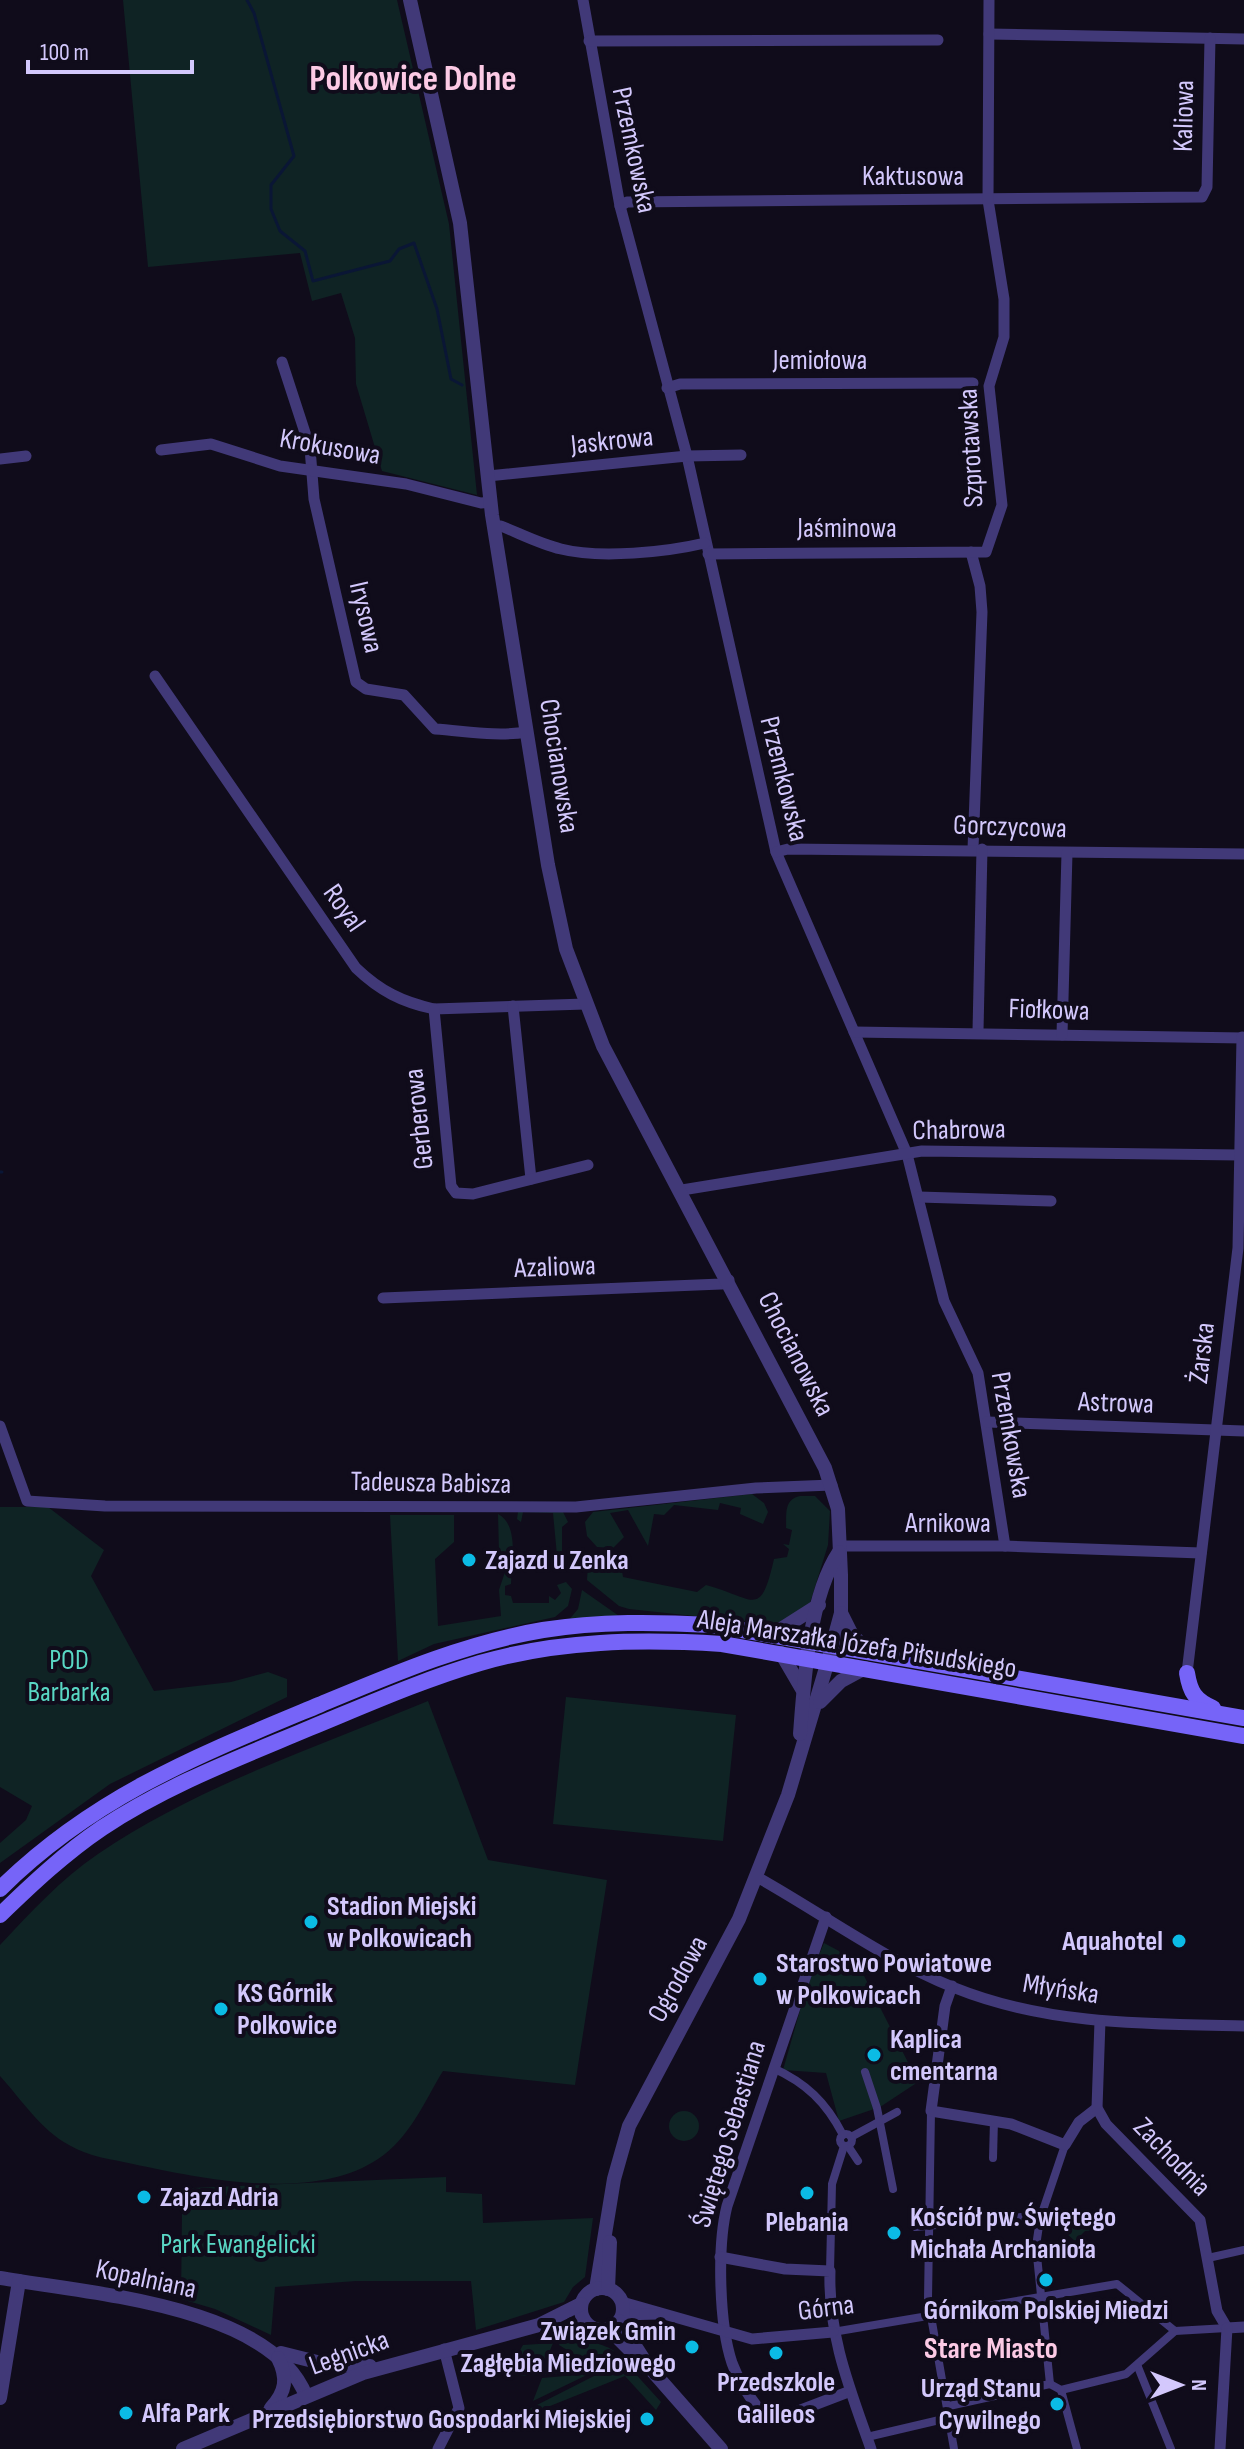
<svg xmlns="http://www.w3.org/2000/svg" width="1244" height="2449" font-family="'Sofia Sans Condensed',sans-serif">
  <style>
    .green { fill: #0f2324 }
    .lines { fill: none; stroke-linecap: round; stroke-linejoin: round }
    .stream { stroke: #0a1635; stroke-width: 3 }
    .pedestrian { stroke: #413978; stroke-width: 8 }
    .minor { stroke: #413978; stroke-width: 11 }
    .tertiary { stroke: #413978; stroke-width: 14 }
    .secondary { stroke: #7664f8; stroke-width: 16 }
    .poi-dot { fill: #0bbbe5; stroke: #100c1b; stroke-width: 3 }
    .labels { text-anchor: middle; dominant-baseline: central; stroke-width: 8; stroke-linejoin: round; paint-order: stroke }
    .street-label { font-size: 28px; fill: #d3c8fc; stroke: #100c1b }
    .poi-label { font-size: 28px; font-weight: bold; fill: #d3c8fc; stroke: #100c1b; text-anchor: start }
    .park-label { font-size: 28px; fill: #59d7c4; stroke: #100c1b }
    .neighbourhood-label { font-size: 30px; font-weight: bold; fill: #fccae5; stroke: #100c1b }
    .district-label { font-size: 36px; font-weight: bold; fill: #fccae5; stroke: #100c1b }
  </style>
  <rect width="100%" height="100%" fill="#100c1b"/>
  <g class="green">
    <path d="M123,0H397L449,224L477,495L382,471L356,384L355,338L341,293L312,301L300,253L148,267Z"/>
    <path d="M752,1494L764,1503L768,1512L763,1524L740,1514L741,1508L720,1503L718,1510L674,1505L664,1515L654,1514L648,1546L628,1510L610,1513L624,1537L613,1548L597,1547L587,1536L585,1522L593,1512Z"/>
    <path d="M800,1496H815L830,1511L828,1545L810,1603L777,1625L629,1609L619,1606L587,1580L588,1565L616,1562L621,1565L623,1577L697,1592L706,1585C755,1598 760,1620 774,1559L787,1557L789,1549L783,1544L789,1545L792,1530L786,1528C787,1515 783,1500 800,1496Z"/>
    <path d="M0,1507H48L104,1550L91,1576L154,1691L231,1682L268,1672L287,1679V1697L110,1784L0,1863V1843L26,1820L32,1806L0,1787Z"/>
    <path d="M518,1512H563L568,1522L562,1527V1565L558,1566L553,1513L523,1512L521,1522L517,1519Z"/>
    <path d="M498,1514C519,1524 512,1564 511,1584L505,1586V1595L511,1596L513,1603H549V1596L555,1600L561,1593L557,1585L566,1582L572,1589L568,1606L555,1617L434,1644L398,1661L390,1515H454V1542L435,1559L438,1626L501,1616L499,1590L505,1572L499,1552Z"/>
    <path d="M582,1590L619,1616L568,1621L578,1609Z"/>
    <path d="M566,1697L736,1715L723,1841L553,1824Z"/>
    <path d="M428,1701L488,1860L607,1880L575,2085L443,2071C424,2102 410,2138 378,2159C314,2202 203,2179 133,2164C111,2159 89,2157 69,2145C41,2130 21,2099 0,2076V1945C30,1913 61,1879 98,1854C198,1786 317,1747 428,1701Z"/>
    <path d="M824,1943L839,1951L850,1968L858,1964L918,2082L880,2107L839,2121L826,2073L783,2070L809,1979Z"/>
    <circle cx="684" cy="2126" r="15"/>
    <path d="M446,2177V2192L482,2194L483,2223L593,2218L585,2277L573,2287L564,2302L476,2330L471,2281H356L275,2287L271,2335L215,2309L181,2299L182,2213H189L192,2188Z"/>
    <path d="M1106,2210L1107,2230L1085,2231L1075,2241L1057,2225L1064,2213Z"/>
    <path d="M573,2333C587,2343 606,2344 614,2351L595,2367L559,2345L563,2337Z"/>
    <path d="M553,2343L540,2375L517,2376L512,2364L523,2345Z"/>
    <path d="M561,2350L592,2369V2370L545,2375L551,2355Z"/>
    <path d="M631,2369L661,2402L656,2410L625,2376L530,2414L529,2409L598,2374Z"/>
    <path d="M589,2374L533,2401L542,2378Z"/>
  </g>
  <g class="lines">
    <g class="stream">
      <path d="M247,0L254,13L294,156L271,185V209L280,231L305,251L313,281L390,261L399,249L414,243L437,309L451,379L462,385"/>
      <path d="M0,1172H2"/>
    </g>
    <g class="pedestrian">
      <path d="M773,2068C806,2083 826,2102 843,2135"/>
      <path d="M865,2072L877,2108L893,2189"/>
      <path d="M931,2111L928,2299L954,2449"/>
      <circle cx="846" cy="2140" r="6"/>
      <path d="M851,2137L897,2112"/>
      <path d="M848,2146L858,2161"/>
      <path d="M993,2158L994,2120"/>
      <path d="M1040,2219L1036,2246L1050,2384"/>
      <path d="M916,2227L1032,2216L1040,2219L1065,2145"/>
      <path d="M1208,2258L1244,2250"/>
      <path d="M830,2271L832,2184L844,2146"/>
      <path d="M833,2332L1117,2284L1175,2331L1227,2328"/>
      <path d="M1138,2367L1171,2449"/>
      <path d="M1050,2384L1061,2390L1126,2374L1175,2331"/>
      <path d="M1061,2390L1077,2449"/>
      <path d="M949,2406L1050,2384"/>
      <path d="M867,2437L948,2418"/>
    </g>
    <g class="minor">
      <path d="M583,0L620,206L687,456L776,852L907,1154L944,1301L978,1373L1005,1546"/>
      <path d="M989,34L1244,39"/>
      <path d="M589,41L938,40"/>
      <path d="M620,206L627,202L1202,197L1207,187L1210,38"/>
      <path d="M282,362L310,448L314,499L356,682L366,689L404,695L435,729C466,731 496,737 527,732"/>
      <path d="M667,388L680,384L973,383"/>
      <path d="M161,450L211,444L280,466L406,484L481,503L491,502"/>
      <path d="M0,459L26,456"/>
      <path d="M488,476L687,456L741,455"/>
      <path d="M494,527L501,526C521,534 540,544 561,549C600,559 667,552 705,543"/>
      <path d="M971,552L980,586L982,612L973,849"/>
      <path d="M708,554L986,552L1002,505L989,386L1004,337V299L988,200L989,0"/>
      <path d="M155,676L356,968C380,991 402,1002 434,1009L585,1004"/>
      <path d="M776,852L788,849L1244,854"/>
      <path d="M513,1006L531,1179"/>
      <path d="M434,1009L451,1186L456,1193L473,1194L588,1165"/>
      <path d="M978,1031L982,849"/>
      <path d="M854,1032L1244,1038"/>
      <path d="M1062,1035L1067,853"/>
      <path d="M682,1190L922,1151L1240,1155"/>
      <path d="M919,1197L1051,1201"/>
      <path d="M383,1298L721,1284L729,1280"/>
      <path d="M987,1422L1244,1431"/>
      <path d="M0,1426L27,1501L105,1506L576,1507L756,1488L832,1485"/>
      <path d="M839,1546H1005L1201,1553"/>
      <path d="M1187,1673L1238,1248L1242,1037"/>
      <path d="M757,1877C823,1914 885,1960 955,1988C1047,2025 1146,2024 1244,2026"/>
      <path d="M826,1917L727,2206C717,2246 719,2324 732,2363C739,2382 752,2401 765,2417L780,2418L848,2392"/>
      <path d="M952,1986L945,2006L931,2111L1011,2124L1065,2145L1079,2122L1097,2108"/>
      <path d="M1100,2021L1097,2108L1106,2124L1200,2220L1217,2311L1227,2328"/>
      <path d="M720,2257L785,2269L830,2271C828,2336 850,2389 871,2449"/>
      <path d="M622,2302L752,2339L833,2332"/>
      <path d="M622,2315L658,2314"/>
      <path d="M1227,2328L1244,2327"/>
      <path d="M438,2449L459,2408L444,2349"/>
      <path d="M1220,2449L1227,2328"/>
    </g>
    <g class="tertiary">
      <path d="M410,0L460,223L492,515L548,865L566,949L603,1046L825,1468L838,1509L841,1575V1613L828,1661L788,1795L739,1919L629,2126L614,2179L596,2289"/>
      <path d="M841,1613L852,1635L868,1650"/>
      <path d="M775,1633L819,1605"/>
      <path d="M781,1653L802,1689"/>
      <path d="M820,1702L841,1681L865,1668"/>
      <path d="M800,1734C804,1681 809,1597 839,1552"/>
      <path d="M0,2278C85,2293 271,2305 306,2396"/>
      <circle cx="602" cy="2309" r="21"/>
      <path d="M608,2289L610,2242"/>
      <path d="M619,2321L648,2366L721,2449"/>
      <path d="M609,2329L641,2361"/>
      <path d="M281,2353L329,2365L370,2366"/>
      <path d="M0,2398L19,2281"/>
      <path d="M271,2408C286,2392 288,2378 278,2358"/>
      <path d="M183,2449L363,2373L539,2325L581,2304"/>
    </g>
    <g class="secondary">
      <path d="M1187,1673C1190,1692 1195,1700 1213,1708"/>
      <path d="M0,1889C94,1796 199,1755 319,1705C391,1675 465,1643 543,1630C600,1621 656,1622 713,1625L1244,1718"/>
      <path d="M0,1915C32,1884 65,1853 102,1828C167,1785 239,1758 310,1728C366,1705 422,1680 480,1663C559,1640 641,1639 722,1644L1244,1736"/>
    </g>
  </g>
  <g class="poi-dot">
    <circle cx="469" cy="1560" r="8"/>
    <circle cx="311" cy="1922" r="8"/>
    <circle cx="1179" cy="1941" r="8"/>
    <circle cx="760" cy="1979" r="8"/>
    <circle cx="221" cy="2009" r="8"/>
    <circle cx="874" cy="2055" r="8"/>
    <circle cx="807" cy="2193" r="8"/>
    <circle cx="144" cy="2197" r="8"/>
    <circle cx="894" cy="2233" r="8"/>
    <circle cx="1046" cy="2280" r="8"/>
    <circle cx="692" cy="2347" r="8"/>
    <circle cx="776" cy="2353" r="8"/>
    <circle cx="1057" cy="2404" r="8"/>
    <circle cx="126" cy="2413" r="8"/>
    <circle cx="647" cy="2419" r="8"/>
  </g>
  <g class="labels">
    <g class="street-label">
      <text transform="translate(1184 116) rotate(-89)">Kaliowa</text>
      <text transform="translate(634 150) rotate(78)">Przemkowska</text>
      <text x="913" y="176">Kaktusowa</text>
      <text x="820" y="360">Jemiołowa</text>
      <text transform="translate(612 441) rotate(-6)">Jaskrowa</text>
      <text transform="translate(330 447) rotate(10)">Krokusowa</text>
      <text transform="translate(971 448) rotate(-93)">Szprotawska</text>
      <text x="847" y="528">Jaśminowa</text>
      <text transform="translate(366 617) rotate(77)">Irysowa</text>
      <text transform="translate(559 766) rotate(81)">Chocianowska</text>
      <text transform="translate(784 779) rotate(76)">Przemkowska</text>
      <text transform="translate(1010 827) rotate(2)">Gorczycowa</text>
      <text transform="translate(344 908) rotate(55)">Royal</text>
      <text transform="translate(1049 1010) rotate(2)">Fiołkowa</text>
      <text transform="translate(419 1119) rotate(-96)">Gerberowa</text>
      <text transform="translate(959 1130) rotate(-1)">Chabrowa</text>
      <text transform="translate(555 1267) rotate(-2)">Azaliowa</text>
      <text transform="translate(1202 1353) rotate(-83)">Żarska</text>
      <text transform="translate(796 1354) rotate(63)">Chocianowska</text>
      <text transform="translate(1116 1403) rotate(2)">Astrowa</text>
      <text transform="translate(1011 1435) rotate(80)">Przemkowska</text>
      <text transform="translate(431 1483) rotate(1)">Tadeusza Babisza</text>
      <text x="948" y="1523">Arnikowa</text>
      <text transform="translate(857 1644) rotate(9)">Aleja Marszałka Józefa Piłsudskiego</text>
      <text transform="translate(678 1979) rotate(-61)">Ogrodowa</text>
      <text transform="translate(1061 1989) rotate(9)">Młyńska</text>
      <text transform="translate(729 2134) rotate(-73)">Świętego Sebastiana</text>
      <text transform="translate(1172 2157) rotate(46)">Zachodnia</text>
      <text transform="translate(146 2279) rotate(12)">Kopalniana</text>
      <text transform="translate(826 2308) rotate(-7)">Górna</text>
      <text transform="translate(349 2353) rotate(-20)">Legnicka</text>
    </g>
    <g class="poi-label">
      <text x="485" y="1560">Zajazd u Zenka</text>
      <text x="327" y="1906">Stadion Miejski<tspan x="327" dy="32">w Polkowicach</tspan></text>
      <text x="1163" y="1941" text-anchor="end">Aquahotel</text>
      <text x="776" y="1963">Starostwo Powiatowe<tspan x="776" dy="32">w Polkowicach</tspan></text>
      <text x="237" y="1993">KS Górnik<tspan x="237" dy="32">Polkowice</tspan></text>
      <text x="890" y="2039">Kaplica<tspan x="890" dy="32">cmentarna</tspan></text>
      <text x="160" y="2197">Zajazd Adria</text>
      <text x="910" y="2217">Kościół pw. Świętego<tspan x="910" dy="32">Michała Archanioła</tspan></text>
      <text x="807" y="2222" text-anchor="middle">Plebania</text>
      <text x="1046" y="2310" text-anchor="middle">Górnikom Polskiej Miedzi</text>
      <text x="676" y="2331" text-anchor="end">Związek Gmin<tspan x="676" dy="32">Zagłębia Miedziowego</tspan></text>
      <text x="776" y="2382" text-anchor="middle">Przedszkole<tspan x="776" dy="32">Galileos</tspan></text>
      <text x="1041" y="2388" text-anchor="end">Urząd Stanu<tspan x="1041" dy="32">Cywilnego</tspan></text>
      <text x="142" y="2413">Alfa Park</text>
      <text x="631" y="2419" text-anchor="end">Przedsiębiorstwo Gospodarki Miejskiej</text>
    </g>
    <g class="park-label">
      <text x="69" y="1660">POD<tspan x="69" dy="32">Barbarka</tspan></text>
      <text x="238" y="2244">Park Ewangelicki</text>
    </g>
    <g class="neighbourhood-label">
      <text x="991" y="2349">Stare Miasto</text>
    </g>
    <g class="district-label">
      <text x="413" y="79">Polkowice Dolne</text>
    </g>
  </g>
  <g transform="translate(1180 2385) rotate(90)" stroke="#100c1b" stroke-width="6" paint-order="stroke">
  <path d="M0-6L14 30L0 20L-14 30Z" fill="#d3c8fc"/>
  <text y="-12" font-size="22" font-weight="bold" text-anchor="middle" fill="#d3c8fc">N</text>
  </g>
  <path d="M28 60v12h164v-12" fill="none" stroke="#d3c8fc" stroke-width="4"/>
  <text x="40" y="60" font-size="24" fill="#d3c8fc" stroke="#100c1b" stroke-width="6" paint-order="stroke">100 m</text>
</svg>
